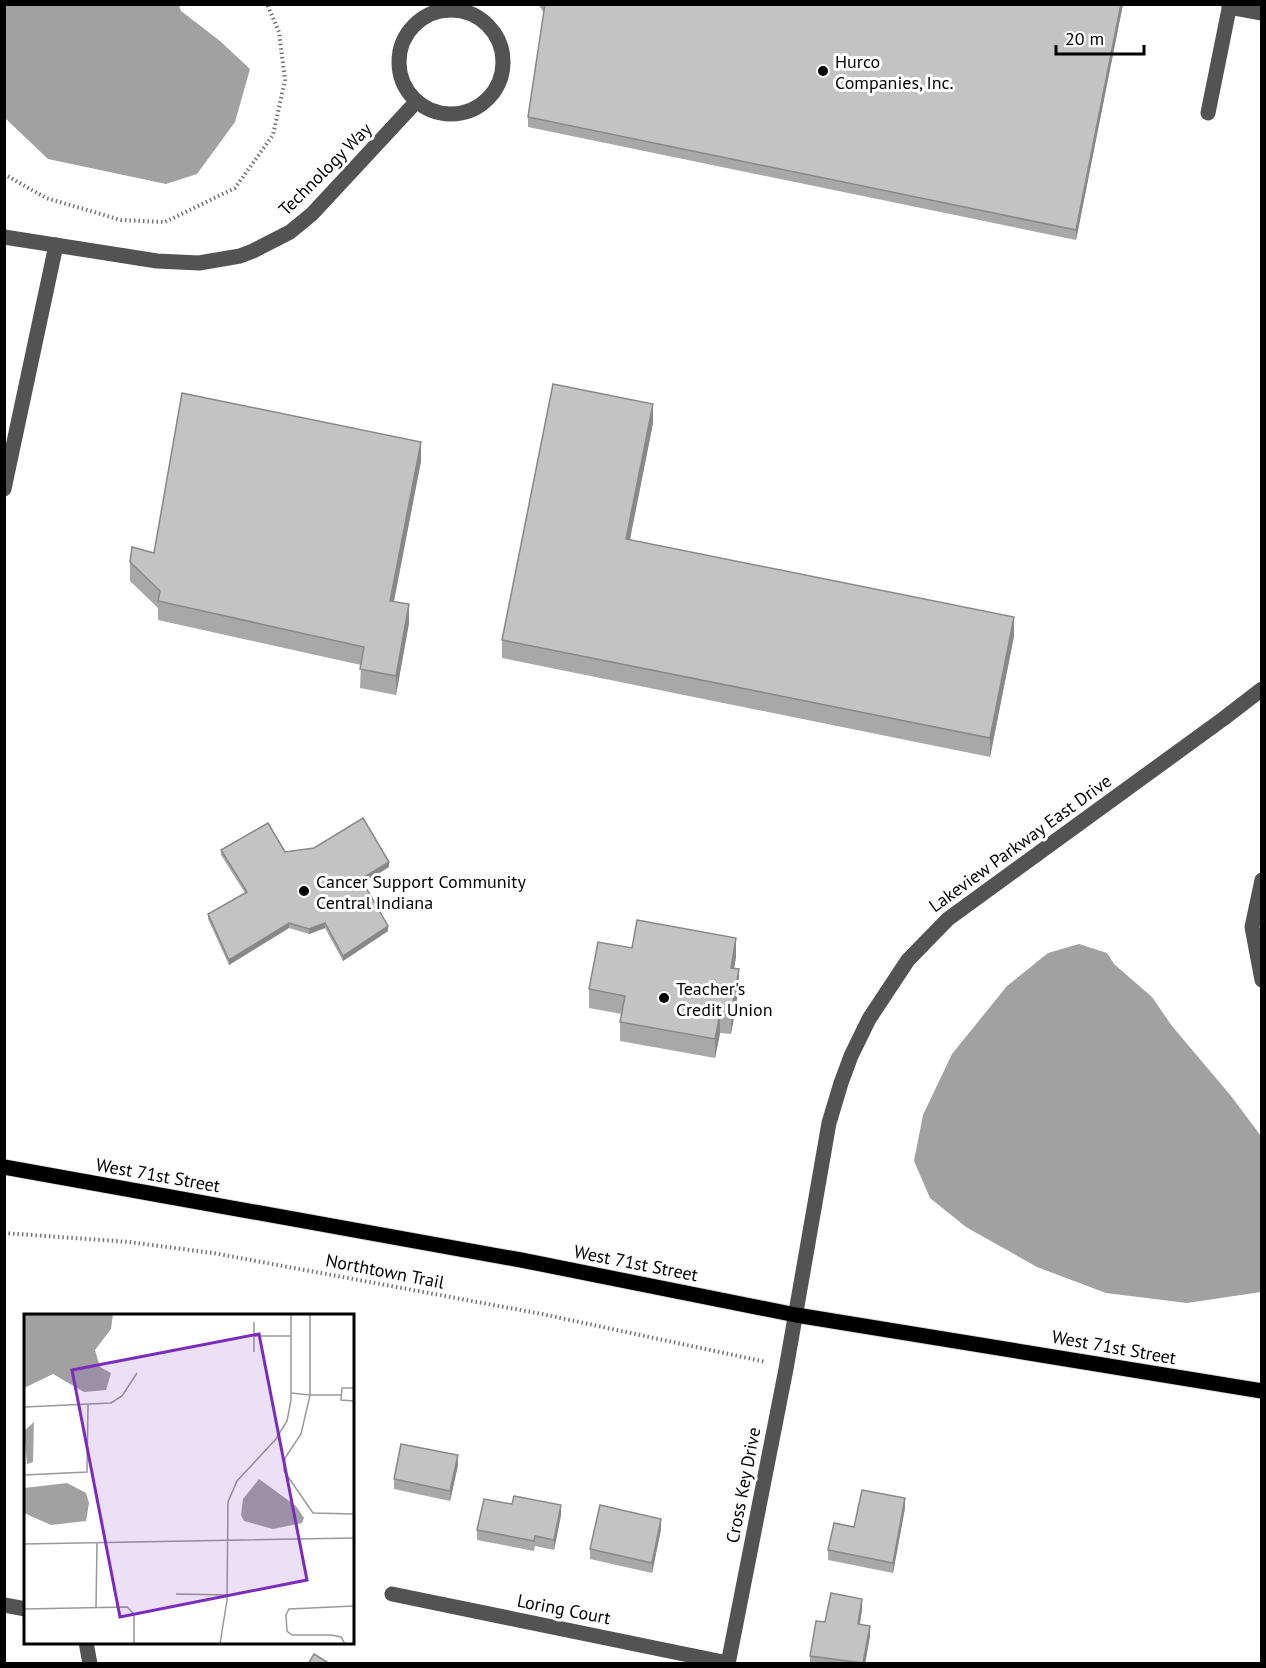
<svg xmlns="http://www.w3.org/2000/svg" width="1266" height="1668" font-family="'PT Sans',sans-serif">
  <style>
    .water { fill: #a1a1a1 }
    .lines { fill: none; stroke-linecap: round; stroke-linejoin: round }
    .major-casing { stroke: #dbdbdb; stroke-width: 17 }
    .path { stroke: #757575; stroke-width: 4; stroke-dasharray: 1.5 3; stroke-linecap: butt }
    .minor { stroke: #535353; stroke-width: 15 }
    .major { stroke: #000; stroke-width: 15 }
    .wall { fill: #a8a8a8 }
    .shaded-wall { fill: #888 }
    .building { fill: #c3c3c3; stroke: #888; stroke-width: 1.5 }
    .poi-dot { fill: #000; stroke: #fff; stroke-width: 2 }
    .labels { text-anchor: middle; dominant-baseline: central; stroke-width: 6; stroke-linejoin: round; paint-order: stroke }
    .poi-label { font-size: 18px; fill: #000; stroke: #fff; text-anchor: start }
    .street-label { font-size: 18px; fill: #000; stroke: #fff }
    .inset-road { fill: none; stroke: #999; stroke-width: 1.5 }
    .view { fill: #7b2cbf; fill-opacity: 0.15; stroke: #7b2cbf; stroke-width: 3 }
    .inset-edge { fill: none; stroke: #000; stroke-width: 3 }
  </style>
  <rect width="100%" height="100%" fill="#fff"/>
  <g class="water">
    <path d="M4,5H179L181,11L220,41L250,69L235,122L197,174L166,184L48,159L5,118Z"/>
    <path d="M1079,944L1107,953L1114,964L1152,997L1172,1026L1231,1096L1261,1136V1292L1187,1303L1106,1293L1037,1267L966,1227L930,1198L914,1161L923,1115L952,1054L1007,986L1048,953Z"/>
  </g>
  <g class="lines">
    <defs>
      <path id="major" d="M4,1167L521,1260L796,1315L1262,1391"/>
    </defs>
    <use href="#major" class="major-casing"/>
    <g class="path">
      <path d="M4,174L46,198L121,220L165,222L235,188L273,135L285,80L279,32L267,4"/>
      <path d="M4,1233L129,1242L213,1253L542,1314L766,1362"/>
    </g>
    <g class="minor">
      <path d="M1229,7L1262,13"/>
      <circle cx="451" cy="62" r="52"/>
      <path d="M1208,113L1230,4"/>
      <path d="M4,237L157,261L199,263L240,256L253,251L290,232L312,214L416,102"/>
      <path d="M4,489L56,245"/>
      <path d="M1262,880L1252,927L1262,980"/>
      <path d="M392,1594L728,1663"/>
      <path d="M4,1605L26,1609"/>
      <path d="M86,1642L90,1664"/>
      <path d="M728,1664L786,1369L829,1123L841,1083L851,1056L869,1019L908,960L948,919L1223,719L1262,689"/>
    </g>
    <use href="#major" class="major"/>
  </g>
  <g class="wall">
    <path d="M538,4H1123L1076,240L528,127V117L544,13Z"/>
    <path d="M653,423L630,540L1014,636L990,757L502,658V640Z"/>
    <path d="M421,461L394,602L409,623L396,695L360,688L361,665L158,620V608L130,581V562L154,553Z"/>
    <path d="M221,850L285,852L389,867L363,883L388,931L343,961L325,928L309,934L289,928L229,965L208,919V914L245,893L221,855Z"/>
    <path d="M632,948L736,957L734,968L739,988L731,1034L720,1033L715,1058L620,1041V1022L622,1014L589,1008V989Z"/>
    <path d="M458,1465L450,1501L394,1489V1479Z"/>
    <path d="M905,1508L893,1573L828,1560V1550L854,1527Z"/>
    <path d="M561,1515L554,1550L535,1546L534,1551L477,1540V1530Z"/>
    <path d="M661,1529L652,1573L590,1559V1549Z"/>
    <path d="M862,1609L860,1624L870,1636L865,1664H810V1656L825,1622Z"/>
  </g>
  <g class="shaded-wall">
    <path d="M1121,4H1123L1076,240V230Z"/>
    <path d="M653,404V423L626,558V539Z"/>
    <path d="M421,442V461L390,620V601Z"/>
    <path d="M409,604V623L396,695V676Z"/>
    <path d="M1014,617V636L990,757V738Z"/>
    <path d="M389,862V867L361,884V879Z"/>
    <path d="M289,923V928L229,965V960Z"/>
    <path d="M325,923V928L309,934V929Z"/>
    <path d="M388,926V931L343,961V956Z"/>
    <path d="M736,938V957L731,986V968Z"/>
    <path d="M739,969V988L731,1034V1015Z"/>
    <path d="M720,1014V1033L715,1058V1039Z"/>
    <path d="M458,1455V1465L450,1501V1491Z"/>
    <path d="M355,1459V1469L352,1472V1462Z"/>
    <path d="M905,1498V1508L893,1573V1563Z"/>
    <path d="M561,1505V1515L554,1550V1540Z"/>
    <path d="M661,1519V1529L652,1573V1563Z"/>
    <path d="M862,1599V1609L858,1634V1624Z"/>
    <path d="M870,1626V1636L865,1664H863Z"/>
  </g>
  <g class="building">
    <path d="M1121,4L1076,230L528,117L545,4Z"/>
    <path d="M553,384L653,404L626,539L1014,617L990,738L502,640Z"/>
    <path d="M182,393L421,442L390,601L409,604L396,676L360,669L364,647L158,601L160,591L130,562L132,547L154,553Z"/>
    <path d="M363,818L389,862L361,879L388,926L343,956L325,923L309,929L289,923L229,960L208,914L247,892L221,850L268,823L285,852L314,848Z"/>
    <path d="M637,920L736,938L731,968L739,969L731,1015L720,1014L715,1039L620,1022L625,996L589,989L598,942L632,948Z"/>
    <path d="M401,1444L458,1455L450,1491L394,1479Z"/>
    <path d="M862,1490L905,1498L893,1563L828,1550L834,1523L854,1527Z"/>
    <path d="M514,1496L561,1505L554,1540L535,1536L534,1541L477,1530L484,1499L512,1504Z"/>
    <path d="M600,1505L661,1519L652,1563L590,1549Z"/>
    <path d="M831,1593L862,1599L858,1624L870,1626L863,1663L810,1656L816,1621L825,1622Z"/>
    <path d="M314,1654L330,1664H308Z"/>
  </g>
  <g class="poi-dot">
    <circle cx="823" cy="71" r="6"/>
    <circle cx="304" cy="891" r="6"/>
    <circle cx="664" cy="998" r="6"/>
  </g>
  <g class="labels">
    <g class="poi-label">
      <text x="835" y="61">Hurco<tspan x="835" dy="21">Companies, Inc.</tspan></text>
      <text x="316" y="881">Cancer Support Community<tspan x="316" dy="21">Central Indiana</tspan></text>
      <text x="676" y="988">Teacher's<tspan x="676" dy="21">Credit Union</tspan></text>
    </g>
    <g class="street-label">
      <text transform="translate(325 169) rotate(-45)">Technology Way</text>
      <text transform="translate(1020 843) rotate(-36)">Lakeview Parkway East Drive</text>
      <text transform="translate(158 1175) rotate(10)">West 71st Street</text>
      <text transform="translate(636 1263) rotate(11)">West 71st Street</text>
      <text transform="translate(385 1271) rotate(11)">Northtown Trail</text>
      <text transform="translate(1114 1347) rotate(10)">West 71st Street</text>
      <text transform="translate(743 1485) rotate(-79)">Cross Key Drive</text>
      <text transform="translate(564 1609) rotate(11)">Loring Court</text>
    </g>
  </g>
  <g transform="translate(24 1314)">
    <rect width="330" height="330" fill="#fff"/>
    <path d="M0,0H89L87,15L71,36L76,53L87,59L82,76L60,78L29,60L0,74ZM10,108L9,148L3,150L0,117ZM235,165L272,192L280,204L278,209L249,215L220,207L217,201L219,185ZM43,169L62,179L65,189L62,207L27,211L0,199V174Z" fill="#a1a1a1"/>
    <path class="inset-road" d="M230,22H267M230,38V8M330,74H318L317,86L330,87M267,79L286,81V0M318,81H286L277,120L261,144L260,157L289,199L330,200M0,93L87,89L98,82L113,59M0,161L63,158L64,91M0,230L330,224M152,280L204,281M72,293L73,229M0,295L103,293L110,300V330M196,330L203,286L204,188L213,167L252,125L263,107L267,86V0M321,330L317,323L307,321H268L263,317L262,301L265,295L330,292"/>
    <path class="view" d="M235,20L283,266L96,303L48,56Z"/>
    <rect width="330" height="330" class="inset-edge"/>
  </g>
  <rect width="1266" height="1668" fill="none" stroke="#000000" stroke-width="12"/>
  <path d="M1056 45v9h88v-9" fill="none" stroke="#000000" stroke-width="3"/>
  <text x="1065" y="45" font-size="18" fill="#000000" stroke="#ffffff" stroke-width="4.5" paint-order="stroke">20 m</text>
</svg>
